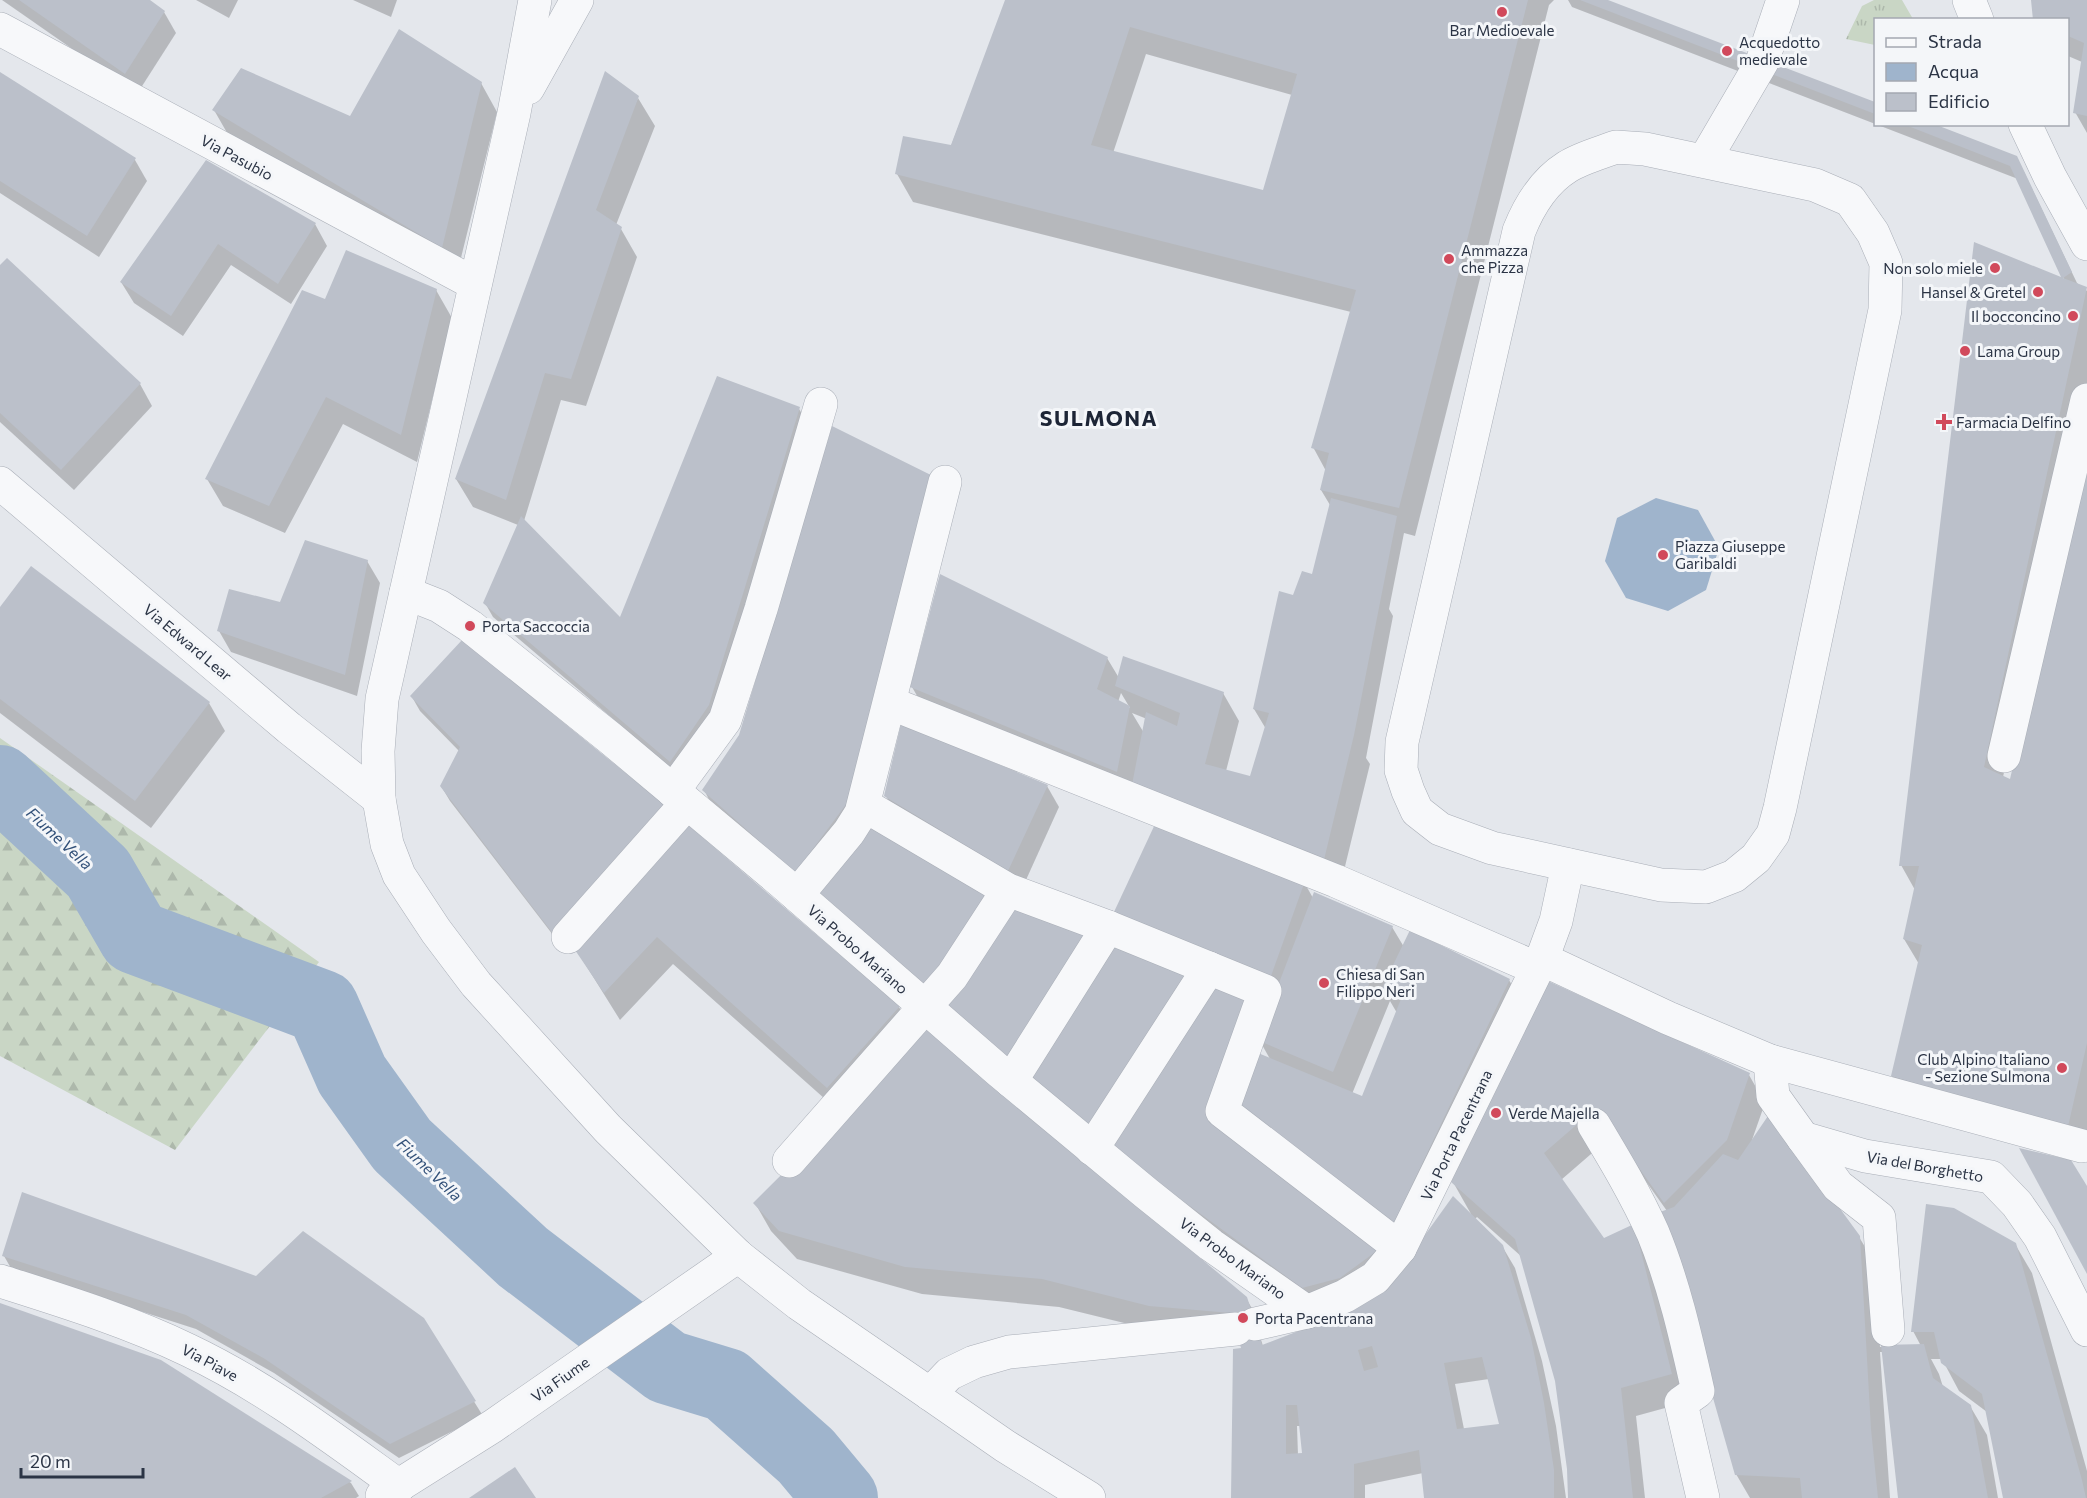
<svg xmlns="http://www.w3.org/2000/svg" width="2087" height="1498" font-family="Commissioner,sans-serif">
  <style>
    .grass { fill: url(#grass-tufts) }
    .forest { fill: url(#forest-firs) }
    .water { fill: #9fb4cc }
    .shadow { fill: #0003; fill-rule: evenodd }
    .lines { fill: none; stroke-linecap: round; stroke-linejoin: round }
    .river { stroke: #9fb4cc; stroke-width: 74 }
    .building { fill: #bbc0ca; fill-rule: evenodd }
    .minor-casing { stroke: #a9aeb7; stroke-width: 34 }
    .minor { stroke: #f7f8fa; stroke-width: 33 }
    .poi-dot { fill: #d1495b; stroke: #f4f6f9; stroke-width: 2 }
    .labels { text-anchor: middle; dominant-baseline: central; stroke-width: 6; stroke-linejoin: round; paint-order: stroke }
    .poi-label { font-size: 15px; fill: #2b3445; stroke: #f4f6f9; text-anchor: start }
    .street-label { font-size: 15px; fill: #2b3445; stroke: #f4f6f9 }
    .water-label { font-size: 16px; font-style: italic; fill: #34527a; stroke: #f4f6f9 }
    .district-label { font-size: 21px; font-weight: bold; letter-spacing: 1.5px; fill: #1d2536; stroke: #f4f6f9 }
  </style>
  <defs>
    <pattern id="grass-tufts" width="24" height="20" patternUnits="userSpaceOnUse" patternTransform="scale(1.5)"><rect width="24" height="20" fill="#c9d6c5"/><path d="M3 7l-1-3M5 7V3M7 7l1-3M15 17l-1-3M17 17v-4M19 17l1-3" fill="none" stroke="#adb8ab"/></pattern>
    <pattern id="forest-firs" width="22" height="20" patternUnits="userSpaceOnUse" patternTransform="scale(1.5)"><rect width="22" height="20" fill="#c9d6c5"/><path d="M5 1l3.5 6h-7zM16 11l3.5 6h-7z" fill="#adb8ab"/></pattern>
  </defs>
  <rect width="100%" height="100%" fill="#e4e7ec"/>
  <path class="grass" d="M1874,0H1902L1913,19L1876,20L1875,45L1846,39L1862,6Z"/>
  <path class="forest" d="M0,738L319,962L175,1150L0,1056Z"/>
  <path class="water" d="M1656,498L1698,510L1719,548L1706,590L1668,611L1626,598L1605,561L1617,518Z"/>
  <g class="shadow">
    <path d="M2,0H147L164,12L176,33L137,94Z"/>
    <path d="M196,0H238L229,18Z"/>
    <path d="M353,0H397L391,17Z"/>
    <path d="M1007,0H1554L1549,5L1415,536L1404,533L1389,609L1393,616L1366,758L1370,764L1339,891L928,715L912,687L1107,658L1119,678L1223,693L1239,721L1226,771L1252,778L1266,729L1254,709L1294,597L1313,576L1330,505L1321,490L1326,471L1313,447L1351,312L913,202L897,174L951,146ZM1146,54L1292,95L1265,192L1113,153ZM1121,693L1130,708L1118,702ZM1132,713L1147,719L1144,733Z"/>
    <path d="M1568,0H1604L1876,104V124H1930L2024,172L2077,283L2087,291V385L2003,777L2011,781L2087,459V1138L1909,1104L1892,1076L1919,964L1904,939L1915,890L1901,865L2064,279L2018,179L1572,7Z"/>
    <path d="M2033,0H2087V133L2075,112L2082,62L2068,56V20Z"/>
    <path d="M0,74L135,160L147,181L99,257L0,193Z"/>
    <path d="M481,83L497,112L457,274L230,138L214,110L350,118Z"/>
    <path d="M638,98L655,126L616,225L621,229L637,257L586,406L561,400L524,521L621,620L799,409L808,423L717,720L679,775L493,617L485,603L518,525L473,507L456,479Z"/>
    <path d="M206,162L315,224L327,246L291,304L231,265L183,336L134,303L121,282Z"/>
    <path d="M7,260L140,384L152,406L74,490L0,422V268Z"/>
    <path d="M436,290L452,318L417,462L343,424L285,533L223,506L207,479L326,301Z"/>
    <path d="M833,428L858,813L804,886L712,805L704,790L740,735Z"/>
    <path d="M367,561L380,583L357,696L231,652L219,631L281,604Z"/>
    <path d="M0,609L209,703L225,731L151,828L0,713Z"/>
    <path d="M462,642L563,948L450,801L441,786L459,751L420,711L412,697Z"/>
    <path d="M1047,786L1059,807L1021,891L898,818L886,796Z"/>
    <path d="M688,827L899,1007L915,1035L1246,1298L1262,1326L1258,1330L1263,1346L1341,1316L1385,1294L1471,1214L1453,1182L1549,983L1749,1075L1765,1103L1752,1140L1859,1237L1876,1265L1880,1347L1921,1346L1913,1331L2015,1244L2032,1273L2087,1471V1498H2004L1987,1412L1959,1391L1942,1359H1931L1939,1374L1943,1387L1970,1406L1987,1435L1998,1498H1899L1883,1352H1880L1890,1498H1750L1736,1474L1667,1211L1613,1135L1561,1180L1604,1239L1633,1226L1649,1254L1687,1402L1636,1416L1645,1498H1569V1469L1556,1381L1522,1257L1477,1217L1475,1219L1502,1246L1515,1268L1542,1361L1556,1426L1566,1498H1425L1423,1473L1365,1485V1498H1232L1243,1349L1241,1339L1165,1333L1059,1307L922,1294L797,1259L771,1231L755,1203L843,1115L673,964L620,1020L577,951ZM1489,1379L1501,1425L1464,1429L1455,1384ZM1297,1426H1301L1304,1455H1298Z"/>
    <path d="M1304,882L1313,898L1392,927L1404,947L1509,980L1525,1008L1377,1251L1393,1278L1319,1315L1127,1175L1128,934ZM1390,1001L1397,1013L1363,1098L1352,1094ZM1261,1043L1270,1059L1257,1054Z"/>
    <path d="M4,1256L257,1278L423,1319L483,1416L399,1458L274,1373L196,1329L12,1270Z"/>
    <path d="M0,1305L160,1362L351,1483L359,1496L356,1498H0Z"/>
  </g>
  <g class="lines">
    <path class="river" d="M0,782L98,873L135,937L322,1007L352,1075L402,1145L523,1257L667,1367L726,1385L806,1456L841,1498"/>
  </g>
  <g class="building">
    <path d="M19,0H150L165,11L125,74Z"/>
    <path d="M1005,0H1528L1399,508L1320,490L1329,453L1311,448L1356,290L895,174L903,136L951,145ZM1130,27L1297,74L1263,190L1091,145Z"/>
    <path d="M1580,0H1608L1875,102V114Z"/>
    <path d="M2031,0H2087V116L2073,113L2084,43L2068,36V20H2033Z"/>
    <path d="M399,29L482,82L442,248L212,110L241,68L350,116Z"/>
    <path d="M605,71L639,96L596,210L622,227L571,379L545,373L506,500L455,479Z"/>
    <path d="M0,72L136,158L87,236L0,181Z"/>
    <path d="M1903,124H1934L2017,156L2072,272L2063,278L2087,287L1984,767L2010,779L2087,456V1043L2067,1131L1891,1076L1922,945L1903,939L1919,866H1899L1974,242L2061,277L2010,166Z"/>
    <path d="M206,160L316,223L278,284L218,244L171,316L120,282Z"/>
    <path d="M346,250L437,289L401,435L326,397L269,506L205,479L302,290L325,299Z"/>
    <path d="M7,258L141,383L61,470L0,413V265Z"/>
    <path d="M717,376L800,407L709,705L670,762L483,603L521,516L620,617Z"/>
    <path d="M832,426L945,482L850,799L795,873L702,790L739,735Z"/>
    <path d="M1331,498L1397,516L1354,735L1323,864L1131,790L1146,712L1177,726L1180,713L1115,686L1123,656L1224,692L1205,764L1250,776L1269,713L1253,709L1279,591L1293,595L1302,571L1312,574Z"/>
    <path d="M305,540L368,560L345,675L217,631L229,589L280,602Z"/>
    <path d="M31,566L210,702L135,801L0,699V607Z"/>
    <path d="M940,574L1108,657L1097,689L1130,706L1117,772L910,687Z"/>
    <path d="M462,640L665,805L554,935L440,786L460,747L410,696Z"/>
    <path d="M901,724L1048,785L1008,871L884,796Z"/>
    <path d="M871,822L992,896L925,988L817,895Z"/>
    <path d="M1156,822L1305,881L1271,976L1114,912Z"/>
    <path d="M688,825L900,1006L827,1088L657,937L604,993L575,950Z"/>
    <path d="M1314,892L1393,926L1333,1072L1257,1040Z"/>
    <path d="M1016,906L1089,933L1007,1063L944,1005Z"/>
    <path d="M1410,930L1510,979L1392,1227L1236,1105L1258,1053L1362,1096L1401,999L1381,990Z"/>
    <path d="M1116,945L1190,975L1091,1128L1030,1079Z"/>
    <path d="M1548,981L1750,1073L1727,1140L1664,1203L1596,1108L1544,1153L1604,1238L1634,1224L1672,1374L1621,1388L1633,1498H1568L1567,1469L1555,1381L1515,1239L1451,1182Z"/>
    <path d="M1217,986L1250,1002L1210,1116L1378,1250L1340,1278L1302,1288L1109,1147Z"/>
    <path d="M927,1030L1247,1297L1262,1345L1340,1315L1384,1292L1453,1196L1503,1245L1531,1338L1544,1403L1554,1470V1498H1424L1419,1450L1354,1464V1498H1231L1233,1349L1241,1348L1231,1313L1149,1306L1042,1279L905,1267L779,1231L753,1203ZM1372,1346L1378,1367L1364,1371L1358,1350ZM1482,1357L1499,1424L1457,1429L1444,1363ZM1286,1405H1297L1302,1453L1286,1454Z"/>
    <path d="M1770,1113L1860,1236L1871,1429L1878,1498H1802L1800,1478L1735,1475L1660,1212L1674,1207L1723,1154L1738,1160Z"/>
    <path d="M2019,1148L2071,1160L2087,1186V1274Z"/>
    <path d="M22,1192L256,1276L303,1231L424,1318L476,1401L390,1444L265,1359L186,1315L2,1256Z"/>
    <path d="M1926,1204L1954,1208L2016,1243L2082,1480L2086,1498H2003L1982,1394L1941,1363L1934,1332H1911Z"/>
    <path d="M0,1303L161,1360L352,1481L321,1498H0Z"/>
    <path d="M1924,1344L1933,1378L1971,1405L1988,1498H1898L1881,1345Z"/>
    <path d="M515,1467L536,1498H469Z"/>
  </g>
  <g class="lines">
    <defs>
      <g id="minor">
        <path d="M535,0L514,113L382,699L378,751L379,799L387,844L399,875L436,931L476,984L608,1129L738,1256L799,1304L930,1394L1005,1446L1089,1498"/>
        <path d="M1969,0L1977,20"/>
        <path d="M0,29L475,284"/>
        <path d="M528,88L577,0"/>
        <path d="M2025,124L2050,177L2087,244"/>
        <path d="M1616,147L1645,149L1815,185L1850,200L1873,233L1886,263L1885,310L1780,808L1773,834L1756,858L1734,876L1706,887L1661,885L1492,848L1440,829L1417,811L1408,791L1401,770L1402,742L1519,231C1529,206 1543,182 1567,167C1581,158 1600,153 1616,147Z"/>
        <path d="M1704,161L1762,62L1783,0"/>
        <path d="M0,483L289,728L379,799"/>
        <path d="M406,593L439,606L470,626L610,738L783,883L999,1071L1146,1193L1211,1245L1307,1312"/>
        <path d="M890,703L1336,881L1538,969"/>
        <path d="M2004,756L2087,400"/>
        <path d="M673,791L725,720L761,609L821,404"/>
        <path d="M864,805L1008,890L1108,927L1265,991L1222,1111L1400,1248"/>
        <path d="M797,895L849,832L861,813L945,482"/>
        <path d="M568,937L687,803"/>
        <path d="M1542,959L1668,1018L1770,1061L2082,1146"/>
        <path d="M1770,1061L1773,1096L1803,1138L1865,1156L1991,1177L2017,1204L2040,1237L2087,1330"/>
        <path d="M1011,1081L1108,927"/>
        <path d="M1594,1125C1615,1160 1636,1195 1653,1233C1674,1284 1686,1338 1698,1391L1681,1403L1703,1498"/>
        <path d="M1803,1138L1838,1186L1879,1218L1888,1330"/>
        <path d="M1092,1149L1209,968"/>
        <path d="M789,1161L952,976L1008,890"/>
        <path d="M0,1281C63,1301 128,1321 188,1350C264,1386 331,1437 399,1486"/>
        <path d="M1255,1324L1307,1312L1345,1296L1375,1278L1400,1248L1542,959L1556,921L1568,865"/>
        <path d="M930,1394L949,1374L974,1362L1009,1352L1236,1329"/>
        <path d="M382,1496L493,1426L738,1256"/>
      </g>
    </defs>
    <use href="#minor" class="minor-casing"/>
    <use href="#minor" class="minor"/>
  </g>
  <g class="poi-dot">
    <circle cx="1502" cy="12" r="6"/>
    <circle cx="1727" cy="51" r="6"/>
    <circle cx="1449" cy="259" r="6"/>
    <circle cx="1995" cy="268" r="6"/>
    <circle cx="2038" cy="292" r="6"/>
    <circle cx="2073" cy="316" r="6"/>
    <circle cx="1965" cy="351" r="6"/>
    <path d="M1941 413h6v6h6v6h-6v6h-6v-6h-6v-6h6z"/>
    <circle cx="1663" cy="555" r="6"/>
    <circle cx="470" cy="626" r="6"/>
    <circle cx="1324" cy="983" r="6"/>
    <circle cx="2062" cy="1068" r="6"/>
    <circle cx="1496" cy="1113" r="6"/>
    <circle cx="1243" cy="1318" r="6"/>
  </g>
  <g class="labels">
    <g class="poi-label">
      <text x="1502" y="30" text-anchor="middle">Bar Medioevale</text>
      <text x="1739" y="42">Acquedotto<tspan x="1739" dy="17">medievale</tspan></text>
      <text x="1461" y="250">Ammazza<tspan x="1461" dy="17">che Pizza</tspan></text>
      <text x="1983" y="268" text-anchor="end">Non solo miele</text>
      <text x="2026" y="292" text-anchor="end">Hansel &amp; Gretel</text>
      <text x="2061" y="316" text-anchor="end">Il bocconcino</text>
      <text x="1977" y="351">Lama Group</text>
      <text x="1956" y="422">Farmacia Delfino</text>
      <text x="1675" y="546">Piazza Giuseppe<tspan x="1675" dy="17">Garibaldi</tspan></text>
      <text x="482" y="626">Porta Saccoccia</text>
      <text x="1336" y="974">Chiesa di San<tspan x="1336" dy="17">Filippo Neri</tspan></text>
      <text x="2050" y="1059" text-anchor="end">Club Alpino Italiano<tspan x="2050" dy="17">- Sezione Sulmona</tspan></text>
      <text x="1508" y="1113">Verde Majella</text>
      <text x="1255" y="1318">Porta Pacentrana</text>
    </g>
    <g class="street-label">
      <text transform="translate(237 157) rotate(28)">Via Pasubio</text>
      <text transform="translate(188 642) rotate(40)">Via Edward Lear</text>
      <text transform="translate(858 949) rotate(41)">Via Probo Mariano</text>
      <text transform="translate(1456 1135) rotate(-64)">Via Porta Pacentrana</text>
      <text transform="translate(1925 1166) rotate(10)">Via del Borghetto</text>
      <text transform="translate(1233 1258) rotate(36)">Via Probo Mariano</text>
      <text transform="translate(210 1362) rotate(28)">Via Piave</text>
      <text transform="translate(560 1379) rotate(-35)">Via Fiume</text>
    </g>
    <g class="water-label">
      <text transform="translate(60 838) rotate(43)">Fiume Vella</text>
      <text transform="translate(430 1169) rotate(44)">Fiume Vella</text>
    </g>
    <g class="district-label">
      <text x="1099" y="417">SULMONA</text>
    </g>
  </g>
  <rect x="1874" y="18" width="195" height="108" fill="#f4f6f9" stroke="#a4a8b1" stroke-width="1.5"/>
  <rect x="1886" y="38" width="30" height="9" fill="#f7f8fa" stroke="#a4a8b1" stroke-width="1.5"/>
  <text x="1928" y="48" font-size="18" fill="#2b3445">Strada</text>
  <rect x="1886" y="63" width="30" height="18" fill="#9fb4cc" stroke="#a4a8b1" stroke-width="1.5"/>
  <text x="1928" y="78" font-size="18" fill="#2b3445">Acqua</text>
  <rect x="1886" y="93" width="30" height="18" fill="#bbc0ca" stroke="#a4a8b1" stroke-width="1.5"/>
  <text x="1928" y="108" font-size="18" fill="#2b3445">Edificio</text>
  <path d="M21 1468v9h122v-9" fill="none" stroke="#2b3445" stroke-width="3"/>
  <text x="30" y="1468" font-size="18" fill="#2b3445" stroke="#f4f6f9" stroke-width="4.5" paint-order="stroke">20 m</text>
</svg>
